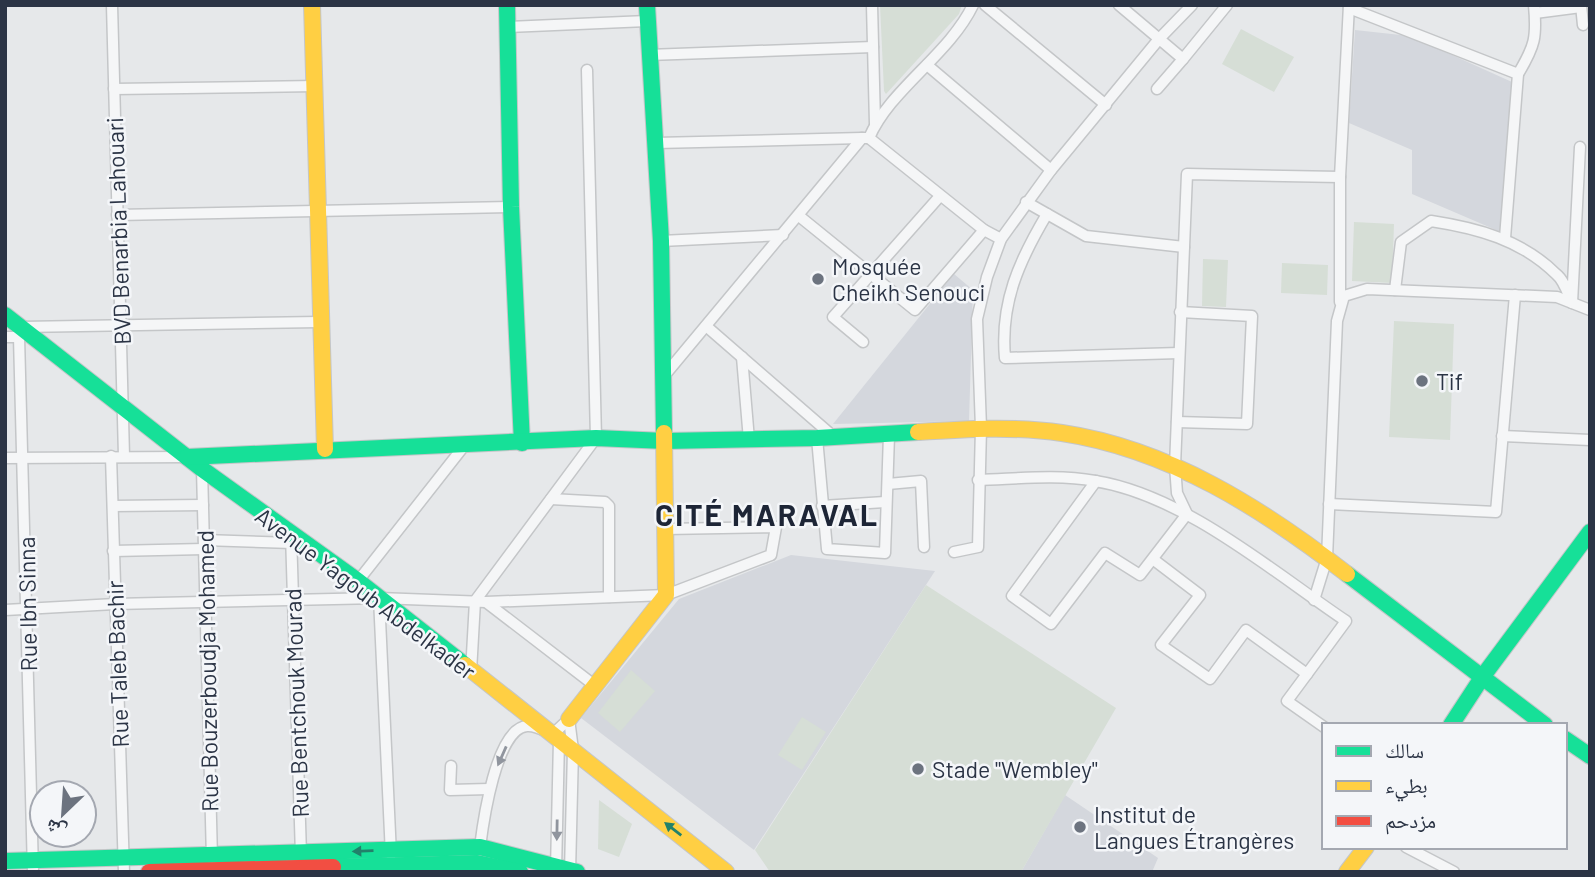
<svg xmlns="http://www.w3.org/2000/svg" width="1595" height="877" font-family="Barlow,'Noto Naskh Arabic',sans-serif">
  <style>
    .built { fill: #d4d7dd }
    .green { fill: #d6ded6 }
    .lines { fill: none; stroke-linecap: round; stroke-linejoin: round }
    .street-casing { stroke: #c4c6c8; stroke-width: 13 }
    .fast-casing { stroke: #c4c6c8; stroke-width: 18 }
    .slow-casing { stroke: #c4c6c8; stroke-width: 18 }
    .jam-casing { stroke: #c4c6c8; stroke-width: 18 }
    .street { stroke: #f5f6f7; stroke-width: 10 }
    .fast { stroke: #16e098; stroke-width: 16 }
    .slow { stroke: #ffcf43; stroke-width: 16 }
    .jam { stroke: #f24e42; stroke-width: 16 }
    .oneway { fill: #90959e }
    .oneway2 { fill: #22816a }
    .poi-dot { fill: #6c737f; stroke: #f4f6f9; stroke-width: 2.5 }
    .labels { text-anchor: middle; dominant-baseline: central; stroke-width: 5; stroke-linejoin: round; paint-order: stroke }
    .street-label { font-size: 23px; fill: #2b3445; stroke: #f4f6f9 }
    .poi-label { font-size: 23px; fill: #2b3445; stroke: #f4f6f9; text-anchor: start }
    .district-label { font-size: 30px; font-weight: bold; letter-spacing: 2px; fill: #1d2536; stroke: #f4f6f9 }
  </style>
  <rect width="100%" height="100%" fill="#e6e8ea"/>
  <g class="built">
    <path d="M1355,30L1410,36L1512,82L1503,233L1412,194V150L1349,123Z"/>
    <path d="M954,274L973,290L969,421L833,424Z"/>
    <path d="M791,555L935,571L754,850L581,718L679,599Z"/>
    <path d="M1065,795L1158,858L1152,872H1021Z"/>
  </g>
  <g class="green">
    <path d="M880,5H962L959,14L886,94L884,91Z"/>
    <path d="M1241,29L1294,57L1274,92L1222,64Z"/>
    <path d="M1354,222L1394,224L1392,283L1352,281Z"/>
    <path d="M1203,259L1228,260L1226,307L1202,306Z"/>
    <path d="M1282,263L1328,265L1327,295L1281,293Z"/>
    <path d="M1394,321L1454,324L1450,440L1389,437Z"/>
    <path d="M926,585L1116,708L1021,872H770L755,850Z"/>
    <path d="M631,670L655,691L620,732L598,713Z"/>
    <path d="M802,717L826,732L802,770L778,755Z"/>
    <path d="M599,800L632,824L619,857L598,849Z"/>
  </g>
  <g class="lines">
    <defs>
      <g id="street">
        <path d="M112,5L124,456"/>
        <path d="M872,5L875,124"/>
        <path d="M985,5L1106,105"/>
        <path d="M1119,5L1183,59L1227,5"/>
        <path d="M1581,5L1583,25"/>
        <path d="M1349,8L1518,74L1505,238"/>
        <path d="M1535,13L1581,7"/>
        <path d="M508,27L647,21"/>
        <path d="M648,55L873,47"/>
        <path d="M927,65L1051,170"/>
        <path d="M1518,74C1535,46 1537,37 1534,5"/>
        <path d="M114,89L315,86"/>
        <path d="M1157,89L1183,59"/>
        <path d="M869,138L984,230L1001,239"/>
        <path d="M656,143L862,138"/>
        <path d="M1026,202L1086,236L1184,247"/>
        <path d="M1047,214C1019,261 1000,303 1005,358L1179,353"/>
        <path d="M117,215L511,207"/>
        <path d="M799,216L915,310L984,230"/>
        <path d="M661,241L783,235"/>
        <path d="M1395,290L1401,242L1431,221C1477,228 1522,240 1556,274C1564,280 1568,294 1572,303L1580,147"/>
        <path d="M1340,302V177L1349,5"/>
        <path d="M706,326L835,438"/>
        <path d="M5,337H19L22,327L319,322"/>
        <path d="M19,337L33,872"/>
        <path d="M863,342L833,317L940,196"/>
        <path d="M742,357L749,440"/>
        <path d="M664,376L862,138H869C890,89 949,55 973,5"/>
        <path d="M1177,422L1247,424L1252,316L1180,312"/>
        <path d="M1502,436L1590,440"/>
        <path d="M817,438L827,549L885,553L889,435"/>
        <path d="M111,456L124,872"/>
        <path d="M5,458L187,457"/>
        <path d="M202,469L212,859"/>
        <path d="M978,480C1016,479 1057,474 1095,481C1184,495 1273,572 1346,621L1307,674"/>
        <path d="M1096,481L1012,596L1051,624L1105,553L1140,575L1187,514L1177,493L1175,466L1187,174L1340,177"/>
        <path d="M888,484L921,481L924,547"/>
        <path d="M551,499L605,502L609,506V597"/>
        <path d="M1329,504L1496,512L1515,295"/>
        <path d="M113,506L203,505"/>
        <path d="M822,506L885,502"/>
        <path d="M291,534L301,855"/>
        <path d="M204,540L292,543"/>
        <path d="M113,551L204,549"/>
        <path d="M954,552L978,547L981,428L977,319L987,277L1001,239L1051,170L1159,39L1192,5"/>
        <path d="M1154,560L1200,595L1161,645L1210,679L1246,630L1307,674L1287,701L1324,727"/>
        <path d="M358,581L464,446"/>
        <path d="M379,598L391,855"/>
        <path d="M1314,600L1327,558L1337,321L1344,296L1367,289L1557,297L1590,310"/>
        <path d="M486,602L594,685"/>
        <path d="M5,610L115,604L379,598L486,602L666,595L771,555L776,527L665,529"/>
        <path d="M471,672L475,601L596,438L587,70"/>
        <path d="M569,719L573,750L570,872"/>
        <path d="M451,766L450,790L489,789"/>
        <path d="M480,847C483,823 496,728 527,726C535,725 545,731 553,734L569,719"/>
        <path d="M1406,847L1454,872"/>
        <path d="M556,870L559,740"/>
      </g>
      <g id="fast">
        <path d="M507,5L511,207L522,443"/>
        <path d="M647,5L661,241L664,433"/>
        <path d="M5,315L202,469L358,581L465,665"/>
        <path d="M187,457L596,438L665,441L817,438L918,432"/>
        <path d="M1347,574L1545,725"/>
        <path d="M1451,725L1483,676L1590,532"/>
        <path d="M1565,739L1590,756"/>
        <path d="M5,861L480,847L577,872"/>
        <path d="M333,867L477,863L520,872"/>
      </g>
      <g id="slow">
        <path d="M312,5L325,449"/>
        <path d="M918,432C965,429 1014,426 1062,433C1169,449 1263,509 1347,574"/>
        <path d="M465,665L726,872"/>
        <path d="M569,719L666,595L664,433"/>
        <path d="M1347,872L1366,847"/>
      </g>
      <path id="jam" d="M149,872L333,867"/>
    </defs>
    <use href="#street" class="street-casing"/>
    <use href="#fast" class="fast-casing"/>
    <use href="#slow" class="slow-casing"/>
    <use href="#jam" class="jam-casing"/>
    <use href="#street" class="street"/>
    <use href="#fast" class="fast"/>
    <use href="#slow" class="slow"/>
    <use href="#jam" class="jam"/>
  </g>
  <defs><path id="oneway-solid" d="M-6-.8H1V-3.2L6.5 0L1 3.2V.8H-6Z" transform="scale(1.75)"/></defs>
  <g class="oneway">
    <use href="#oneway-solid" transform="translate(502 756) rotate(114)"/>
    <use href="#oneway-solid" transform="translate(557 830) rotate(91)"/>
  </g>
  <g class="oneway2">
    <use href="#oneway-solid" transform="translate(673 829) rotate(-142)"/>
    <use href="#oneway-solid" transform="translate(363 851) rotate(178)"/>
  </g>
  <g class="poi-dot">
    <circle cx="818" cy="279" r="7"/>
    <circle cx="1422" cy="381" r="7"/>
    <circle cx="918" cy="769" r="7"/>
    <circle cx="1080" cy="827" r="7"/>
  </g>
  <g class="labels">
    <g class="street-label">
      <text transform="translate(118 231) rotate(-92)">BVD Benarbia Lahouari</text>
      <text transform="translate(366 593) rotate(37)">Avenue Yagoub Abdelkader</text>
      <text transform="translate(27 604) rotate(-91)">Rue Ibn Sinna</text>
      <text transform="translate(117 664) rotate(-92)">Rue Taleb Bachir</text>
      <text transform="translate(207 671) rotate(-91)">Rue Bouzerboudja Mohamed</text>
      <text transform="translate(296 703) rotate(-92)">Rue Bentchouk Mourad</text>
    </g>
    <g class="poi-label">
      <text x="832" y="266">Mosquée<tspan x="832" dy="26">Cheikh Senouci</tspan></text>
      <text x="1436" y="381">Tif</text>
      <text x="932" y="769">Stade "Wembley"</text>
      <text x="1094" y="814">Institut de<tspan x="1094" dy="26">Langues Étrangères</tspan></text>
    </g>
    <g class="district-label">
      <text x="767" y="514">CITÉ MARAVAL</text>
    </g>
  </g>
  <rect width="1595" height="877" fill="none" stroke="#2b3445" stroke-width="14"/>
  <rect x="1322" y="723" width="245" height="126" fill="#f4f6f9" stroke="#a4a8b1" stroke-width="2"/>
  <rect x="1336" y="746" width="35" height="10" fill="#16e098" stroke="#a4a8b1" stroke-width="2"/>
  <text x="1385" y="758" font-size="21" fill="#2b3445">سالك</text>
  <rect x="1336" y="781" width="35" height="10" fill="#ffcf43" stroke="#a4a8b1" stroke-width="2"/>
  <text x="1385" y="793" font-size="21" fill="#2b3445">بطيء</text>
  <rect x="1336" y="816" width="35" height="10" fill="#f24e42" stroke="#a4a8b1" stroke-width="2"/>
  <text x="1385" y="828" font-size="21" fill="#2b3445">مزدحم</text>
  <g transform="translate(63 814) rotate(205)"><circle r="33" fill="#f4f6f9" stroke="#a4a8b1" stroke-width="2"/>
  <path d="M0-5L12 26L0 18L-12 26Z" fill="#6c737f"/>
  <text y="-10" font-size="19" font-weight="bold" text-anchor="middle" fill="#2b3445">ش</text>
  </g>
</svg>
